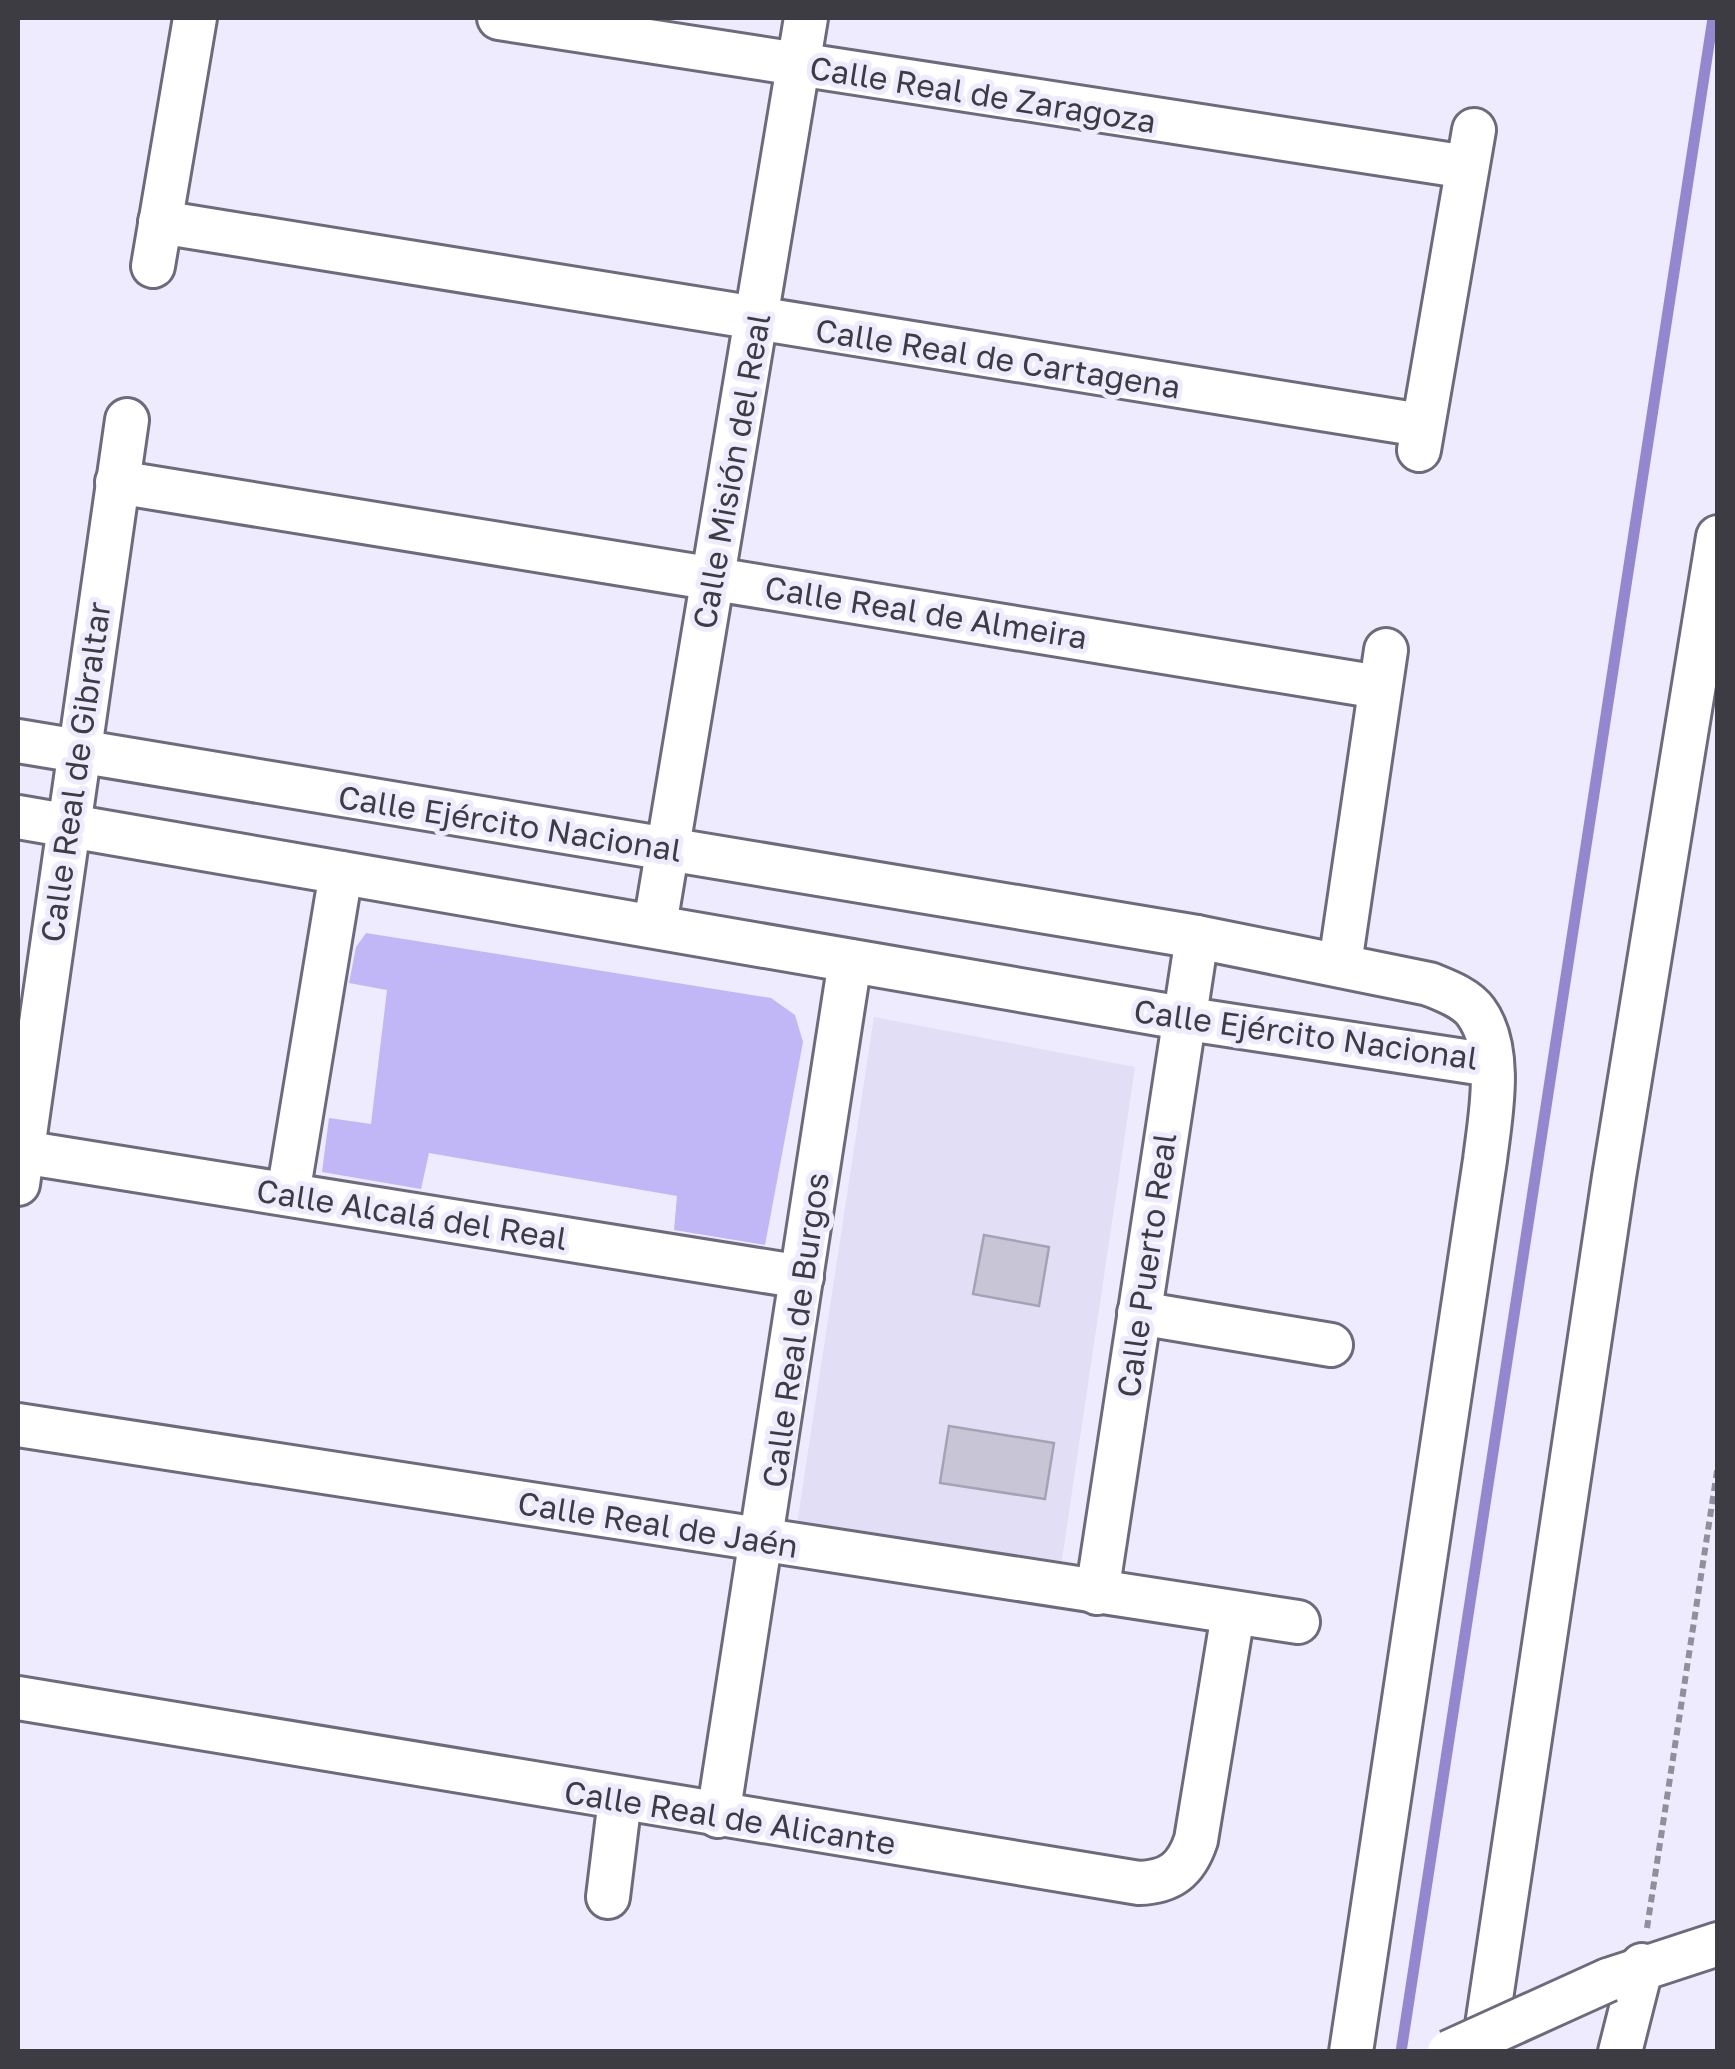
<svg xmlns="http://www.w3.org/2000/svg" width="1735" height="2069" font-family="'Golos Text',sans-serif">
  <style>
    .built { fill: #e2def6 }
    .green { fill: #c1b7f6 }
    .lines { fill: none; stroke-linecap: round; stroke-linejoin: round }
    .stream { stroke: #9487cf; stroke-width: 11 }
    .building { fill: #c7c5d6; stroke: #a5a3b3; stroke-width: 2.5 }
    .minor-casing { stroke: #6d6b7b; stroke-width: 48 }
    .path { stroke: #908f9b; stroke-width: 6; stroke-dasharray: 8 5; stroke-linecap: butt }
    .minor { stroke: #fff; stroke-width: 42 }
    .minor-bridge-casing { stroke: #6d6b7b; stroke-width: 48; stroke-linecap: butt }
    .minor-bridge { stroke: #fff; stroke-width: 42 }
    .labels { text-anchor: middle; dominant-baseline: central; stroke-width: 10; stroke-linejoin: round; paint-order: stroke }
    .street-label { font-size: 32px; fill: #3d3c43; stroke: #edebfd }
  </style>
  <rect width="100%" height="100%" fill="#edebfd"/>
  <path class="built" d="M874,1017L1135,1067L1061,1566L797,1524Z"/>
  <path class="green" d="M366,933L771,998L795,1015L803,1042L765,1245L674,1230L677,1196L429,1153L421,1189L322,1172L329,1118L371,1124L387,990L349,983L356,947Z"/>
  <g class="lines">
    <path class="stream" d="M1401,2052L1713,18"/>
  </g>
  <g class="building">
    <path d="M984,1235L1049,1247L1039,1306L973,1294Z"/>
    <path d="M949,1426L1054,1443L1045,1499L940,1483Z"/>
  </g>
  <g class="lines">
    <defs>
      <g id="minor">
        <path d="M499,18L1467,167"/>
        <path d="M160,222L1421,425"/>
        <path d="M153,266L195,18"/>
        <path d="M1419,450L1474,130"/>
        <path d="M117,482L1379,687"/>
        <path d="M18,741L1197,937L1429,984C1446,991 1466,998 1476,1012C1504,1050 1490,1118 1485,1160L1351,2052"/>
        <path d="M18,817L1182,1018L1491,1065"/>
        <path d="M655,925L806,18"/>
        <path d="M1340,964L1386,650"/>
        <path d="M22,1152L802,1277"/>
        <path d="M18,1184L127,420"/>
        <path d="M288,1194L341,873"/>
        <path d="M1139,1313L1331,1345"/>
        <path d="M18,1425L1298,1622"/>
        <path d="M1097,1593L1197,937"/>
        <path d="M18,1698L1139,1883C1170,1882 1186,1870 1196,1840L1233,1614"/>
        <path d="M718,1816L850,961"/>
        <path d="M608,1897L620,1799"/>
        <path d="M1608,1980L1718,1944"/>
        <path d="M1483,2052L1614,1177L1718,537"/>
        <path d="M1620,2052L1642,1965"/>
      </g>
    </defs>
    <use href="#minor" class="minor-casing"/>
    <path class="path" d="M1647,1928L1718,1465"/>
    <use href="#minor" class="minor"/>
    <defs>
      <path id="minor-bridge" d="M1449,2052L1608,1980"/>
    </defs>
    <use href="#minor-bridge" class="minor-bridge-casing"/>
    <use href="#minor-bridge" class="minor-bridge"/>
  </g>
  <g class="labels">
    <g class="street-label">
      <text transform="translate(983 94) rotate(9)">Calle Real de Zaragoza</text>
      <text transform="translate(998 358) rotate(9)">Calle Real de Cartagena</text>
      <text transform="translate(731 471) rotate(-80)">Calle Misión del Real</text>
      <text transform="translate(926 612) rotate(9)">Calle Real de Almeira</text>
      <text transform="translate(75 772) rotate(-82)">Calle Real de Gibraltar</text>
      <text transform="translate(510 823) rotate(9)">Calle Ejército Nacional</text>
      <text transform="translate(1306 1034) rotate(8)">Calle Ejército Nacional</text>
      <text transform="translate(412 1214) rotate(9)">Calle Alcalá del Real</text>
      <text transform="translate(1146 1265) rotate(-82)">Calle Puerto Real</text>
      <text transform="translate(795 1330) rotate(-82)">Calle Real de Burgos</text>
      <text transform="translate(658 1524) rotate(9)">Calle Real de Jaén</text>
      <text transform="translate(730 1817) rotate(9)">Calle Real de Alicante</text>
    </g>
  </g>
  <rect width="1735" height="2069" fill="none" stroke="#3d3c43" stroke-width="40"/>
</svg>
